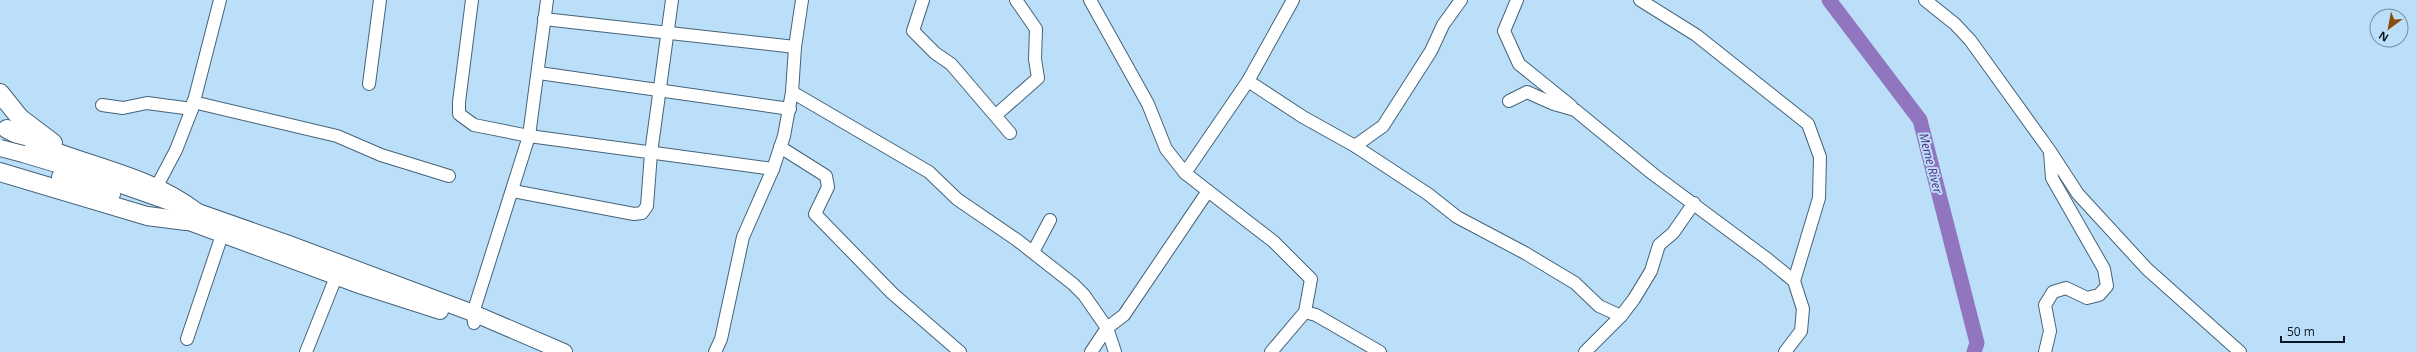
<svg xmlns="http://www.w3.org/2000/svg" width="2417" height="352" font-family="'Open Sans',sans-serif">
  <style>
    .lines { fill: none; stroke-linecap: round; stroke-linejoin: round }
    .river { stroke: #9175be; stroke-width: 15 }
    .minor-casing { stroke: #44637a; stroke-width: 14 }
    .major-casing { stroke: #44637a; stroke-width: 18 }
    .highway-casing { stroke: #44637a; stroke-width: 20 }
    .minor { stroke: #fff; stroke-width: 12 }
    .major { stroke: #fff; stroke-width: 16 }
    .highway { stroke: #fff; stroke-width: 18 }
    .major-bridge-casing { stroke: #44637a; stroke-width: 18; stroke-linecap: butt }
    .major-bridge { stroke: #fff; stroke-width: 16 }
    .labels { text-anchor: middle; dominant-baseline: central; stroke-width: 4; stroke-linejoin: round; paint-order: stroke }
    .water-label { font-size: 12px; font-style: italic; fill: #532a82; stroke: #bcdff9 }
  </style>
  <rect width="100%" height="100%" fill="#bcdff9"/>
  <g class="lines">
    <path class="river" d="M1829,0L1920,120L1977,343L1974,352"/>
    <defs>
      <g id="minor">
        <path d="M472,0L459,102V114L474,125L529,136L773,169"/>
        <path d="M923,0L913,31L935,53L951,64L1010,133"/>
        <path d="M1090,0L1148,104L1166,149L1185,173L1208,191L1124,315L1107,328L1091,352"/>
        <path d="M1517,0L1504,31L1519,64L1571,106"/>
        <path d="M1640,0L1696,35L1808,124L1820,157L1819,198L1794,281"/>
        <path d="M1925,0L1955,24L1970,40L2050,151L2078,194L2147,269L2240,352"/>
        <path d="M544,19L795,47"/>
        <path d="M539,73L790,109"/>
        <path d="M1248,81L1303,117L1355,146L1428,194L1457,217L1525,253L1575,283L1599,306L1621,316"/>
        <path d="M369,84L380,0"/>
        <path d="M792,92L929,172L957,199L1017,240L1073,284L1084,295L1107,328L1115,352"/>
        <path d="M1509,101L1527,92L1554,104L1575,110L1653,174L1766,258L1794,281L1803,309L1801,331L1785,352"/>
        <path d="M193,102L337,136L381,155L449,176"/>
        <path d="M102,105L123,108L147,103L192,109"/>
        <path d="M996,115L1038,78L1035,59L1036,29L1016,0"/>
        <path d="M1355,146L1383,126L1431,51L1443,25L1461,0"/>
        <path d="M780,147L826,176L828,187L815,214L892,293L960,352"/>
        <path d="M1185,173L1248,81L1293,0"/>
        <path d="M157,186L176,150L192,109L220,0"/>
        <path d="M513,191L634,214L642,213L647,206L651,153L672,0"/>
        <path d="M1208,191L1274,242L1311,279L1305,312L1271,352"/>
        <path d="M1033,252L1050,220"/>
        <path d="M1305,312L1316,315L1380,352"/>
        <path d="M474,323L473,313L529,136L547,0"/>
        <path d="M187,339L222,235"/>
        <path d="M306,352L336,277"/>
        <path d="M715,352L721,339L743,237L773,169L784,136L792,92L795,47L802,0"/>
        <path d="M1585,352L1621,316L1634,299L1651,271L1659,245L1673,233L1694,203"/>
        <path d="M2045,352L2050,331L2045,305L2053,292L2066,288L2087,298L2099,295L2107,286L2104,269L2052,178L2050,152"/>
      </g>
      <g id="major">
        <path d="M23,154L93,175L289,244L473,313L564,352"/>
        <path d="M60,177L112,194"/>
        <path d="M173,216L362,286L440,311"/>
      </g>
      <g id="highway">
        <path d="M0,93L20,118L53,143"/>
        <path d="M7,129C17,134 27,140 37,145C90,167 149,176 196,212"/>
        <path d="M0,172L147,216L186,221"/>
      </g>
    </defs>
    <use href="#minor" class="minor-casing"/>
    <use href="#major" class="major-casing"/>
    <use href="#highway" class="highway-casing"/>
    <use href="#minor" class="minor"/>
    <use href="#major" class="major"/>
    <use href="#highway" class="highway"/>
    <defs>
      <path id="major-bridge" d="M0,148L23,154"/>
    </defs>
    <use href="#major-bridge" class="major-bridge-casing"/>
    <use href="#major-bridge" class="major-bridge"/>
  </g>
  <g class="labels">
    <g class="water-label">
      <text transform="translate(1931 163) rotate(76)">Meme River</text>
    </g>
  </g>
  <g transform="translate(2389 28) rotate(212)"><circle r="19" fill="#bcdff9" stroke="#758fa2"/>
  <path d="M0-3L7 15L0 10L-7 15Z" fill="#8a4e0a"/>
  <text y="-6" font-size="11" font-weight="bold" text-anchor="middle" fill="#0a161f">N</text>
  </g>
  <path d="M2281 336v6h63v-6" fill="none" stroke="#0a161f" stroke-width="2"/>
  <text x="2287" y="336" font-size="12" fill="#0a161f" stroke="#bcdff9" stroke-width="3" paint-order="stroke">50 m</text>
</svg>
